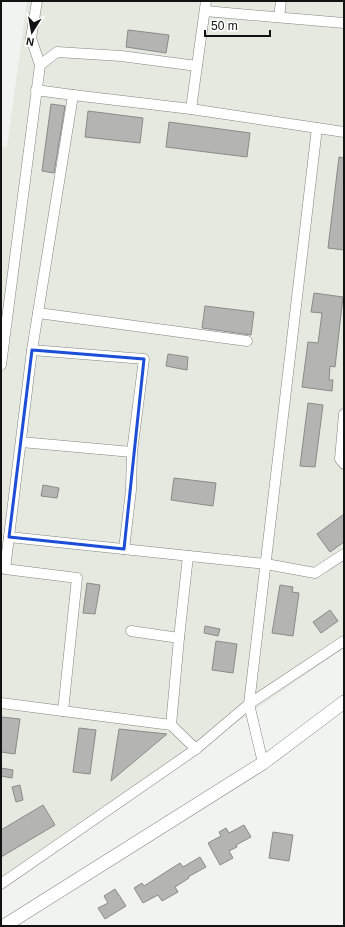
<svg xmlns="http://www.w3.org/2000/svg" width="345" height="927" font-family="Helvetica,sans-serif">
  <style>
    .built { fill: #e5e9df }
    .building { fill: #b4b5b3; stroke: #8a8b88 }
    .lines { fill: none; stroke-linecap: round; stroke-linejoin: round }
    .minor-casing { stroke: #838582; stroke-width: 11 }
    .tertiary-casing { stroke: #838582; stroke-width: 14 }
    .minor { stroke: #fff; stroke-width: 10 }
    .tertiary { stroke: #fff; stroke-width: 13 }
    .marked { fill: none; stroke: #1d4ed8; stroke-width: 3; stroke-linejoin: round }
  </style>
  <rect width="100%" height="100%" fill="#f1f3f0"/>
  <path class="built" d="M27,1H344V648L65,842L1,881V147H7Z"/>
  <g class="building">
    <path d="M128,30L169,35L166,53L126,47Z"/>
    <path d="M51,104L65,106L54,173L42,171Z"/>
    <path d="M88,111L143,118L140,143L85,137Z"/>
    <path d="M169,122L250,133L247,157L166,147Z"/>
    <path d="M339,157L344,158V250L328,248Z"/>
    <path d="M314,293L343,297L335,367L330,366L329,380H333L332,391L302,387L308,342L318,343L322,313L311,312Z"/>
    <path d="M205,306L254,312L251,335L202,328Z"/>
    <path d="M168,354L188,357L187,370L166,366Z"/>
    <path d="M308,403L323,405L315,467L300,466Z"/>
    <path d="M174,478L216,483L213,506L171,500Z"/>
    <path d="M43,485L59,488L57,498L41,496Z"/>
    <path d="M344,514V542L330,552L317,534Z"/>
    <path d="M87,583L100,585L95,614L83,613Z"/>
    <path d="M280,585L293,587L292,592L299,593L293,636L272,633Z"/>
    <path d="M330,610L338,621L321,633L313,622Z"/>
    <path d="M205,626L220,629L218,636L204,633Z"/>
    <path d="M216,641L237,644L233,673L212,670Z"/>
    <path d="M1,717L20,719L15,754L1,752Z"/>
    <path d="M79,728L96,730L90,774L73,772Z"/>
    <path d="M119,729L167,734L111,781Z"/>
    <path d="M1,768L13,770L12,778L1,776Z"/>
    <path d="M20,785L23,800L16,802L12,787Z"/>
    <path d="M43,805L55,825L1,857V830Z"/>
    <path d="M244,825L251,837L236,845L237,847L229,851L233,858L220,865L208,843L221,836L219,832L226,828L229,833Z"/>
    <path d="M273,832L293,835L289,861L269,858Z"/>
    <path d="M200,857L206,867L188,877L189,878L175,887L178,892L162,901L158,895L143,903L134,888L142,883L144,886L180,863L183,867Z"/>
    <path d="M115,889L126,906L105,919L98,908L108,903L104,896Z"/>
  </g>
  <g class="lines">
    <defs>
      <g id="minor">
        <path d="M205,11L344,23"/>
        <path d="M279,17L281,1"/>
        <path d="M40,65L57,52L121,56L197,66"/>
        <path d="M36,90L73,95"/>
        <path d="M191,109L206,1"/>
        <path d="M38,313L247,341"/>
        <path d="M32,350L144,359L132,452L131,490L124,549"/>
        <path d="M1,365L40,65L31,38L37,1"/>
        <path d="M344,414L340,459L344,464"/>
        <path d="M21,442L132,452"/>
        <path d="M9,537L266,564L315,573L344,554"/>
        <path d="M131,631L179,638L171,725"/>
        <path d="M179,638L188,556"/>
        <path d="M1,703L171,725L196,749"/>
        <path d="M63,711L77,578L5,569L32,350L73,95L191,109L344,132"/>
        <path d="M263,763L249,704L317,128"/>
        <path d="M1,884L196,749L249,704L344,641"/>
      </g>
      <path id="tertiary" d="M4,926L263,763L344,702"/>
    </defs>
    <use href="#minor" class="minor-casing"/>
    <use href="#tertiary" class="tertiary-casing"/>
    <use href="#minor" class="minor"/>
    <use href="#tertiary" class="tertiary"/>
  </g>
  <path class="marked" d="M32,350L144,359L124,549L9,537Z"/>
  <rect width="345" height="927" fill="none" stroke="#111211" stroke-width="4"/>
  <g transform="translate(32 32) rotate(191)" stroke="#ffffff" stroke-width="3" paint-order="stroke">
  <path d="M0-3L7 15L0 10L-7 15Z" fill="#111211"/>
  <text y="-6" font-size="11" font-weight="bold" text-anchor="middle" fill="#111211">N</text>
  </g>
  <path d="M205 30v6h65v-6" fill="none" stroke="#111211" stroke-width="2"/>
  <text x="211" y="30" font-size="12" fill="#111211" stroke="#ffffff" stroke-width="3" paint-order="stroke">50 m</text>
</svg>
